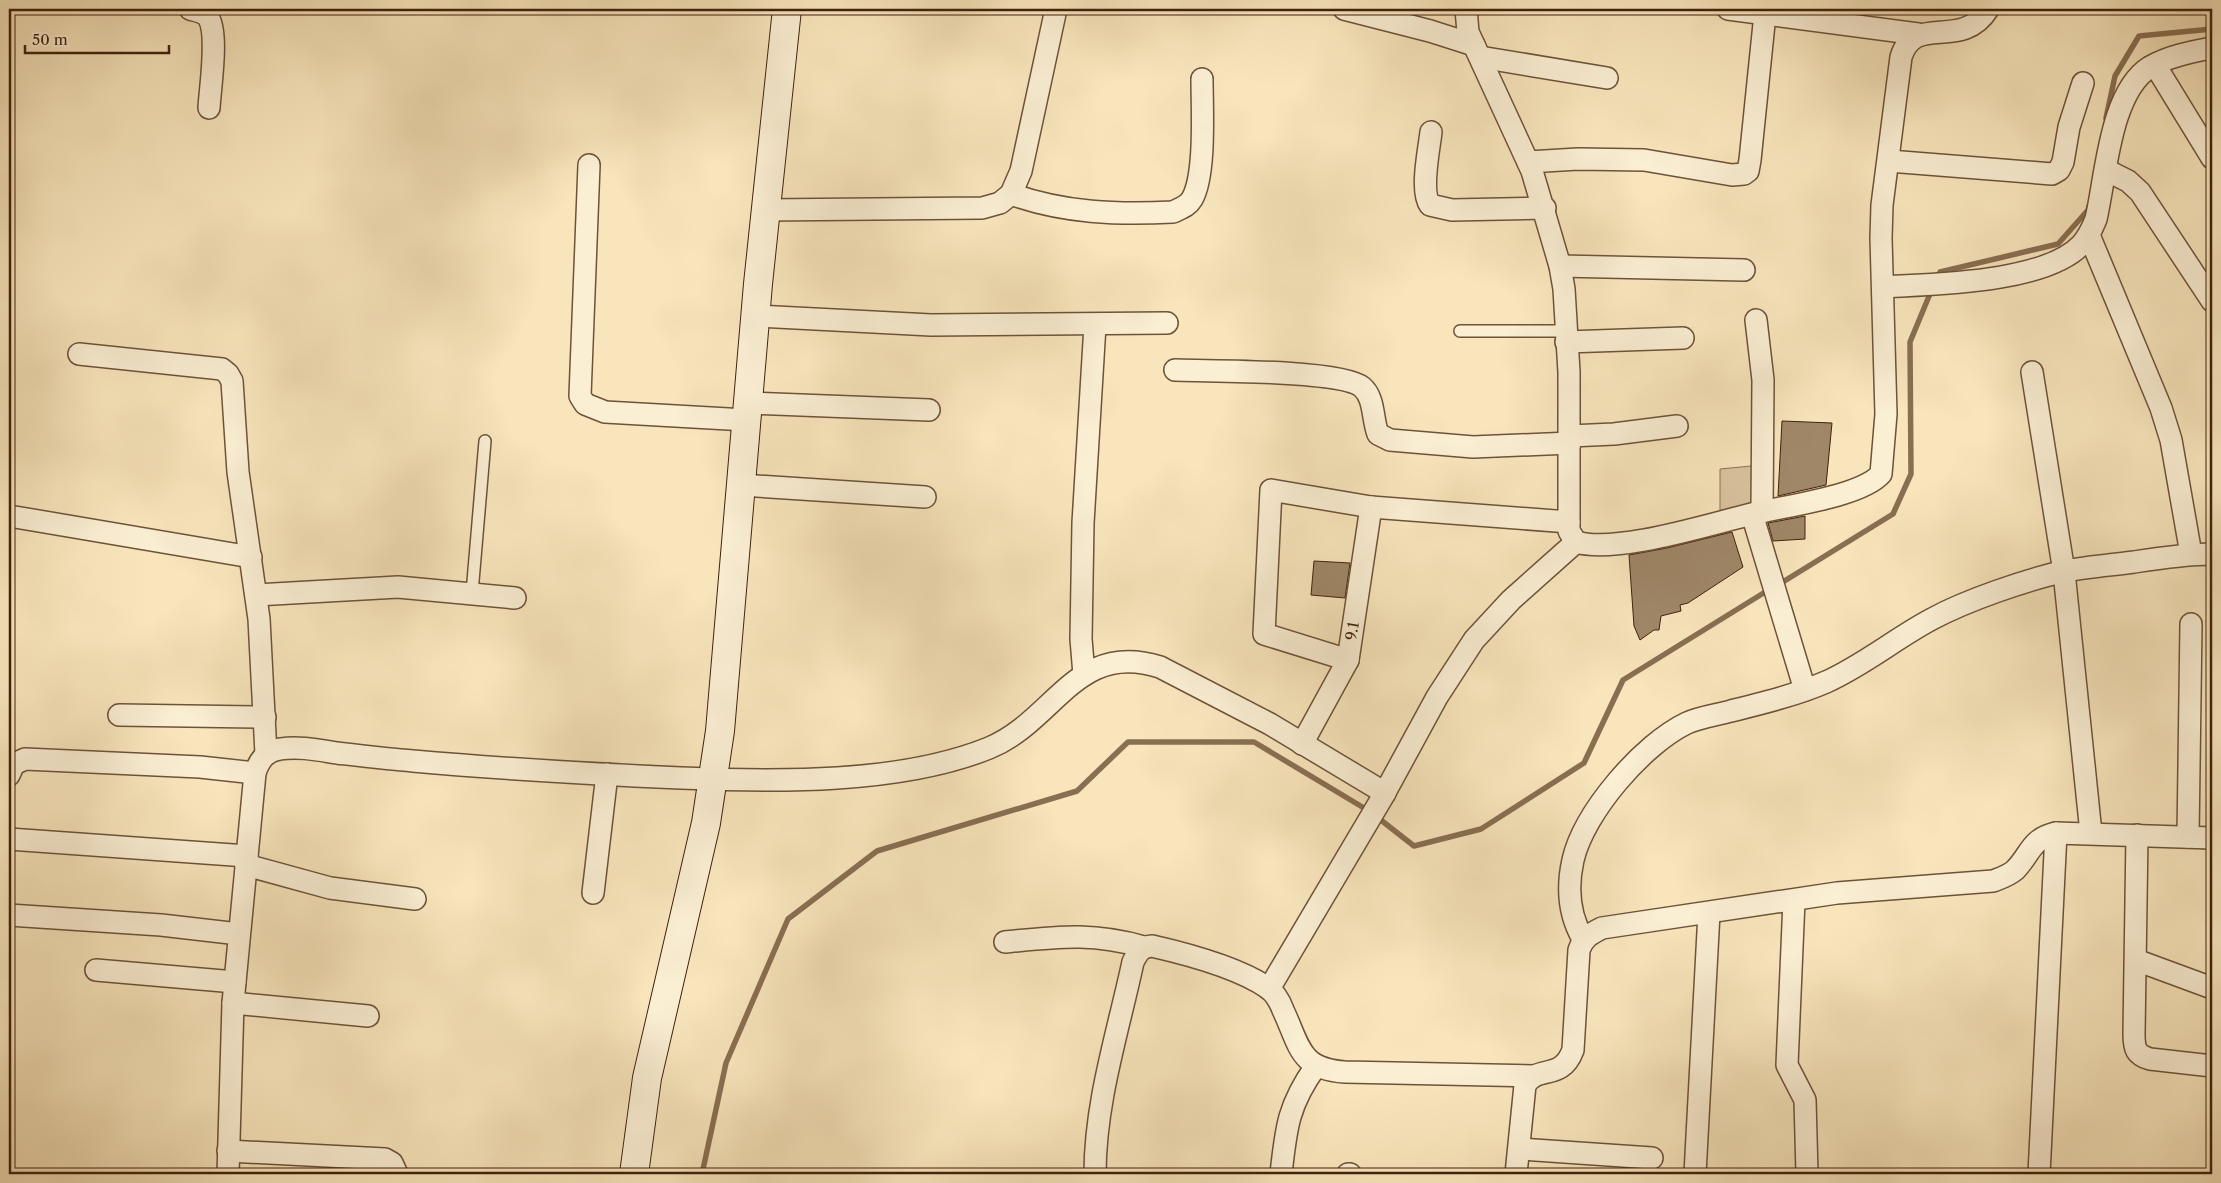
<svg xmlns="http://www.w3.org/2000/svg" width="2221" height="1183" font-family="'Libre Caslon Text',serif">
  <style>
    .green { fill: #d9c49e; stroke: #8c7355 }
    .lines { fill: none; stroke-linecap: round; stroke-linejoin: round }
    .stream { stroke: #886f52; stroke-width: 5.5 }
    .building { fill: #9f8768; stroke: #3f220c }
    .service-casing { stroke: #6d5338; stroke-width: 14 }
    .minor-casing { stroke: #6d5338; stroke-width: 24 }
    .secondary-casing { stroke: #3f220c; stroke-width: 30 }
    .service { stroke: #faeed3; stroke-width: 11 }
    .minor { stroke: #faeed3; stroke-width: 21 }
    .secondary { stroke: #faeed3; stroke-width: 28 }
    .labels { text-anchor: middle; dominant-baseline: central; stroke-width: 4; stroke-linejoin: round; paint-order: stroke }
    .street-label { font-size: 15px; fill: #3f220c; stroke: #faeed3 }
  </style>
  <rect width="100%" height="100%" fill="#f8e5bc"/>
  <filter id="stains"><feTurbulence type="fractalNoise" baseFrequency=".004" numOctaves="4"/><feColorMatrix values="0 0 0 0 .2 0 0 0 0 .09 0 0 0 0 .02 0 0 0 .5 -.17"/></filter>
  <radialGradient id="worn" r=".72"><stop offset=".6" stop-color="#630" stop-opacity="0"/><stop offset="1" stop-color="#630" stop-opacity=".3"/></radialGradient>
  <path class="green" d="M1761,465L1762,499L1720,517V469Z"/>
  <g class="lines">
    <g class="stream">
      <path d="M2106,118L2115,76L2139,36L2212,29"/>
      <path d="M1937,279L1940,272L2058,244L2088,210L2089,206"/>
      <path d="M1778,585L1893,514L1911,474L1910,342L1932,289"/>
      <path d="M1377,817L1414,846L1481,829L1584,763L1623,680L1770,589"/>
      <path d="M702,1174L726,1063L788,919L877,851L1077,791L1128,742H1254L1369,811"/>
    </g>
  </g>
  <g class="building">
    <path d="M1782,421L1832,423L1826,485L1778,496Z"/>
    <path d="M1805,516V539L1773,541L1768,523Z"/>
    <path d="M1732,532L1743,567L1688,603L1680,605L1681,611L1661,616L1659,630H1654L1640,640L1634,626L1629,555L1667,548Z"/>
    <path d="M1314,561L1350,563L1345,598L1311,595Z"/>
  </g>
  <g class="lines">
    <defs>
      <g id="service">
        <path d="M1460,331H1566"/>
        <path d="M472,593L485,441"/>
      </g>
      <g id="minor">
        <path d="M190,9C196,11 204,12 208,17C219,33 210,88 209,108"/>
        <path d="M1344,9L1430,31L1474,45"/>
        <path d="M1466,9L1468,32L1532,171L1560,266L1564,289L1569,372V531L1576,542C1617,554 1709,524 1752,514C1784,506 1860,497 1881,474L1886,414L1881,238L1882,205L1901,57C1915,12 1961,52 1988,9"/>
        <path d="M1728,9L1918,34"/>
        <path d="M1480,57L1607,78"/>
        <path d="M2155,65L2212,158"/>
        <path d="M1431,132C1429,150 1420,191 1430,205L1452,210L1545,208"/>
        <path d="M1889,161L2052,174L2059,170L2063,162L2069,127L2083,83"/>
        <path d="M1528,162L1578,159L1644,160L1732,175L1744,174L1748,171L1750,160L1765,14"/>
        <path d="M589,165L580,396L585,404L605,412L746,420"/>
        <path d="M2106,170L2128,181L2140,192L2212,301"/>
        <path d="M1011,194C1064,213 1118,215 1173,212C1181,208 1188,206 1192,199C1206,175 1202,108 1202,79"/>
        <path d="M765,210L982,208L1000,203L1011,194L1021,171L1056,9"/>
        <path d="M2089,235L2161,408L2171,440L2191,554"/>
        <path d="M1560,266L1744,270"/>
        <path d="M1883,287C1934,284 2044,283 2081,245C2088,238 2092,229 2096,219C2106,176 2110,92 2150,67C2169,56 2191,52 2212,48"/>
        <path d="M755,316L931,325L1167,323"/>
        <path d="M1756,320L1763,380L1762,512"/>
        <path d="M1566,342L1683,338"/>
        <path d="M79,354L222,369L228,374L232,381L238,472L259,619L266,754"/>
        <path d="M1175,370C1208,371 1341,370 1362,387C1375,398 1372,419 1378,434L1390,440L1473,447L1570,443"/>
        <path d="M2032,372L2064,572L2091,833"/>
        <path d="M748,403L929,410"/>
        <path d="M1570,436L1614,434L1677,426"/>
        <path d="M741,485L925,497"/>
        <path d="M1752,514L1805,690"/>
        <path d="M9,516L251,557"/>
        <path d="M256,595L398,587L515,598"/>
        <path d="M1348,660L1264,634L1271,490L1371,507L1569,522"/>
        <path d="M1084,675L1081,639L1083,523L1095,325"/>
        <path d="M119,715L265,717"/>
        <path d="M1302,744L1348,660L1371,507"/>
        <path d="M9,775L14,764L25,759L200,767L255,773"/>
        <path d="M2137,835L2134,1034C2134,1049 2136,1055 2150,1059L2212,1066"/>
        <path d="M2188,837L2191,624"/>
        <path d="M9,839L247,856"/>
        <path d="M246,865L330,888L415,899"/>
        <path d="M593,893L607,774"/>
        <path d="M1794,900L1787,1065L1805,1100L1807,1174"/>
        <path d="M9,915L161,925L239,934"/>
        <path d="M1583,939C1569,915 1567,887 1573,860C1584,812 1643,744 1687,723C1700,717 1717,715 1731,711C1763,703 1796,695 1826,682C1864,665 1896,638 1932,619C1967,600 2026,580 2065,571C2087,567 2111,565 2134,562C2160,558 2186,554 2212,554"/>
        <path d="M1005,942C1058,937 1091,932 1144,947"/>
        <path d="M2136,960L2212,988"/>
        <path d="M96,970L235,982"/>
        <path d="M1269,989L1382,798L1437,697L1474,640L1511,600L1576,542"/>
        <path d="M233,1003L368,1016"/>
        <path d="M1519,1149L1652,1158"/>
        <path d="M228,1151L385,1159L392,1163L397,1174"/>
        <path d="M228,1174L233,1003L255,773C259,761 265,751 280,749C299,746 318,750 337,753C363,756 388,759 413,761C503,769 592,774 681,778C776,782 900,784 989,748C1055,721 1076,640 1160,667L1270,724L1385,793"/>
        <path d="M1095,1174C1095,1102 1118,1032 1133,962C1138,952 1141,947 1152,946C1187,954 1239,968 1268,988C1275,993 1280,1002 1283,1010C1300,1046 1299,1069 1345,1072L1534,1076"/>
        <path d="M1281,1174C1286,1128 1288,1105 1316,1066"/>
        <path d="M1348,1174H1350"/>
        <path d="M1516,1174L1525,1085C1538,1064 1561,1082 1573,1050L1579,950C1583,938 1590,934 1602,928L1837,893L1993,881C2001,878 2008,876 2015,870C2031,854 2030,839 2056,833L2212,838"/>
        <path d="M1695,1174L1709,913"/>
        <path d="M2039,1174L2056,833"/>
      </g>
      <path id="secondary" d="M634,1174L647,1078L706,823L720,731L758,284L787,9"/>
    </defs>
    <use href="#service" class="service-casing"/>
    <use href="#minor" class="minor-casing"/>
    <use href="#secondary" class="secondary-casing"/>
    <use href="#service" class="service"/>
    <use href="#minor" class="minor"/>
    <use href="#secondary" class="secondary"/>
  </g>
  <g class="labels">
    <g class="street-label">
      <text transform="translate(1352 631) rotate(-81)">9.1</text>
    </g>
  </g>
  <rect width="2221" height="1183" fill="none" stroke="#f8e5bc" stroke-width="30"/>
  <rect x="10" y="10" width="2201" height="1163" fill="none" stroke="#3f220c" stroke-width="2.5"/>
  <rect x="15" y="15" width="2191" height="1153" fill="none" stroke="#3f220c"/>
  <path d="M25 45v8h144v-8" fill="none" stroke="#3f220c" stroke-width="2.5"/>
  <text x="32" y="45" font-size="15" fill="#3f220c" stroke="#faeed3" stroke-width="4" paint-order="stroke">50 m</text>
  <rect width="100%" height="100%" filter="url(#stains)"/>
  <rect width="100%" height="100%" fill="url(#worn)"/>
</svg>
